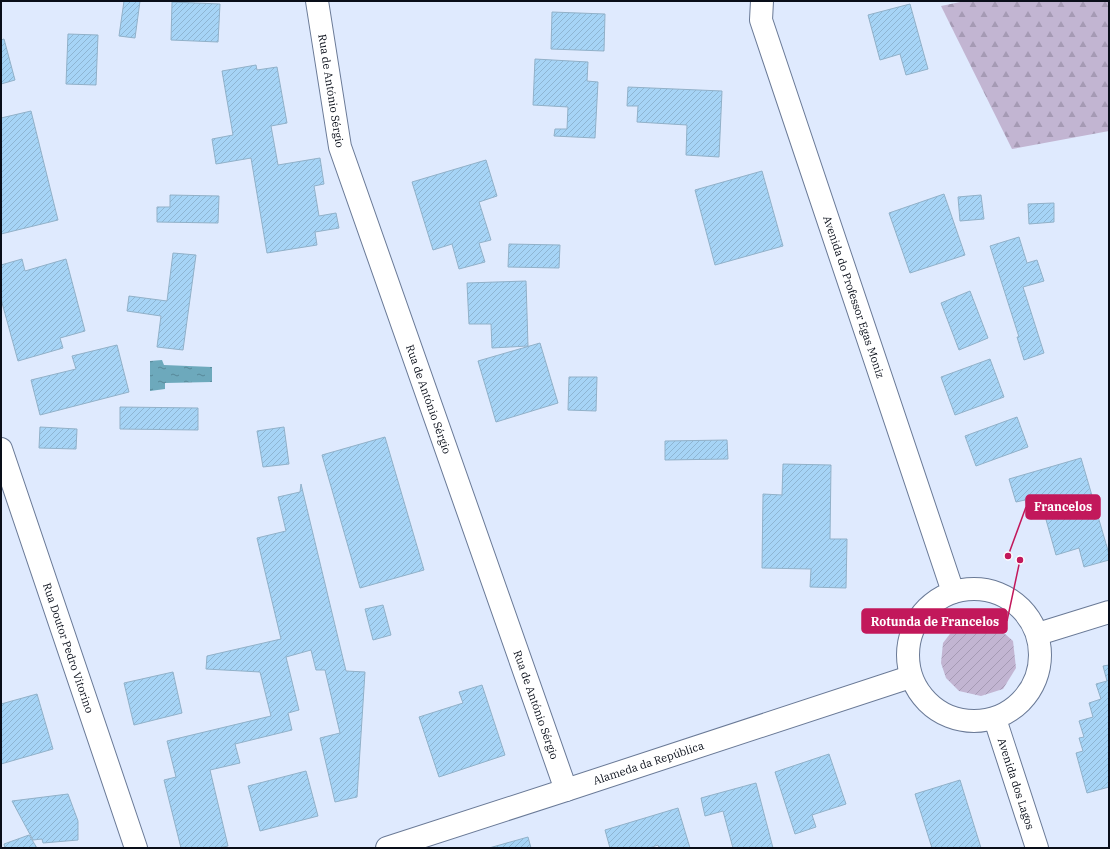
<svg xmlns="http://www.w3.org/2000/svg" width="1110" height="849" font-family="'IBM Plex Serif',serif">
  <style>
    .forest { fill: url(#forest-firs) }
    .garden { fill: url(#garden-furrows) }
    .water { fill: url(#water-ripples) }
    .building { fill: url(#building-hatch); stroke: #91b1c9 }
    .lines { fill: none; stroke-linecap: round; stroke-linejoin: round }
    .street-casing { stroke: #6a7a97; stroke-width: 24 }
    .secondary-casing { stroke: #6a7a97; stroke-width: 24 }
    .street { stroke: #fff; stroke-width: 22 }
    .secondary { stroke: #fff; stroke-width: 22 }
    .labels { text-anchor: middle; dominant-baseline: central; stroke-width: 3; stroke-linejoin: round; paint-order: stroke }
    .street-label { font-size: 11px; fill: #090e19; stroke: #fff }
    .leader { fill: none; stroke: #c2185b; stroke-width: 1.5 }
    .callout-dot { fill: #c2185b; stroke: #fff; stroke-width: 1.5 }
    .callout { fill: #c2185b; stroke: #c2185b; stroke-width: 1.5 }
    .callout-label { font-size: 12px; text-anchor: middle; font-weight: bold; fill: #fff }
  </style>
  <defs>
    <pattern id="forest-firs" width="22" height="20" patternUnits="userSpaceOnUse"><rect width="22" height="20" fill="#c2b5d2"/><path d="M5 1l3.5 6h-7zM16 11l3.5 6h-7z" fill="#a59ab4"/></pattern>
    <pattern id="garden-furrows" width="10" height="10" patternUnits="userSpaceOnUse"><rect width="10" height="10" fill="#c2b5d2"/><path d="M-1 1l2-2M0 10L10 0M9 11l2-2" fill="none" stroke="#a59ab4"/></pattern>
    <pattern id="water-ripples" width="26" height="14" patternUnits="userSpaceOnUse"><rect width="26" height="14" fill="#6da9bc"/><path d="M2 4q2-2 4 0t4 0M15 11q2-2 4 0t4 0" fill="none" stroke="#588898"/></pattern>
    <pattern id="building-hatch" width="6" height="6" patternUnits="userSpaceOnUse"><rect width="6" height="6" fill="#a6d4f6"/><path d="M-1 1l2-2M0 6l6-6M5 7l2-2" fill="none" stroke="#8eb5d2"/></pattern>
  </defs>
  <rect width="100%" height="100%" fill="#dfeafe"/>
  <path class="forest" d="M965,1H1109V131L1012,149L941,6Z"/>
  <path class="garden" d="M976,620L995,625L1013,641L1016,668L1003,689L981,696L959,691L946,678L941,663L943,643L956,626Z"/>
  <path class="water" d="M162,360L164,365L212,367V382L165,383V389L150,391V361Z"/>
  <g class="building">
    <path d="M124,1H140L135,38L119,36Z"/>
    <path d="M172,2L220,4L218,42L171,40Z"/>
    <path d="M910,4L928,69L906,75L900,54L880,60L868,15Z"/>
    <path d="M552,12L605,14L604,51L551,49Z"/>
    <path d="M68,34L98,35L96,85L66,84Z"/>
    <path d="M4,39L15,80L1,84V40Z"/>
    <path d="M535,59L588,62L587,81L598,82L595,138L554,136L555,129H567L568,107L533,105Z"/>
    <path d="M256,65L257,70L277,67L287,123L271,126L278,165L320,158L324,184L314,186L319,216L336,213L339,228L315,232L317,245L267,253L251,158L216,164L212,139L233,135L222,71Z"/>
    <path d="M628,87L722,91L719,157L686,155L687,125L637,122L638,106H627Z"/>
    <path d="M31,111L58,220L1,234V118Z"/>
    <path d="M486,160L497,196L479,202L491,240L479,243L485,262L459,269L452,244L433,250L412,182Z"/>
    <path d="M762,171L783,246L715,265L695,190Z"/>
    <path d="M944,194L965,255L910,273L889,213Z"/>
    <path d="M170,195L219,196L218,223L157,222V207H170Z"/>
    <path d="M981,195L984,219L960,221L958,197Z"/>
    <path d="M1054,203V222L1029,224L1028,204Z"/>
    <path d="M1019,237L1027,263L1037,260L1044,281L1023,287L1044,353L1024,360L1017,337H1019L990,246Z"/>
    <path d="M509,244L560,245L559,268L508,267Z"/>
    <path d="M173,253L196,255L183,350L157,347L161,316L127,311L129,296L167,301Z"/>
    <path d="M22,259L25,271L66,259L85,331L60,338L63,348L18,361L1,299V265Z"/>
    <path d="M526,281L528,346L492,348L491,324H469L467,283Z"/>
    <path d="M970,291L988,338L959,350L941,303Z"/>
    <path d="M540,343L558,403L496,422L478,361Z"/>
    <path d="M117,345L129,392L40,415L31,380L76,369L72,356Z"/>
    <path d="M990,359L1004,397L955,415L941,377Z"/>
    <path d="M569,377H597L596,411L568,410Z"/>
    <path d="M120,407L198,408V430L120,429Z"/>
    <path d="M1017,417L1028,447L976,466L965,436Z"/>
    <path d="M40,427L77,429L76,449L39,448Z"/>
    <path d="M284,427L289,464L263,467L257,431Z"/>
    <path d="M385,437L424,570L360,588L322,455Z"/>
    <path d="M727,440L728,459L665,460V441Z"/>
    <path d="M1081,458L1109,554V560L1084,567L1079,548L1056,555L1045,516L1031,519L1025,500L1016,502L1009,479Z"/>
    <path d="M783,464L831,465L830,539H847L846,588L810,587L811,569L762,568L763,494L782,495Z"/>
    <path d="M301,484L346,671L365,672L357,797L335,802L320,738L340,733L325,670H316L311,650L286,657L299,710L288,713L292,730L235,744L240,763L210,770L228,846L219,848H181L164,780L176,777L167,741L271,716L260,672L206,669L207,656L281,639L257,538L286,531L278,497L300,492Z"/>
    <path d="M383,605L391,635L373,640L365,609Z"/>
    <path d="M1109,665V787L1087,793L1076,753L1083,751L1079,738L1084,737L1079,721L1093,717L1089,703L1101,699L1096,684L1107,681L1103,666Z"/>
    <path d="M173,672L182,713L134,725L124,683Z"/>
    <path d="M482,685L505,755L439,777L419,717L463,703L459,692Z"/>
    <path d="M37,694L53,749L1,764V704Z"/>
    <path d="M829,754L846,804L812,815L816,827L795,834L775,772Z"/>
    <path d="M306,771L318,816L260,831L248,786Z"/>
    <path d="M960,780L981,848H932L915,794Z"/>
    <path d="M756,783L773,848H733L723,811L705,816L701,798Z"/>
    <path d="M68,794L78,821V840L43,843L42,839L33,840L12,801Z"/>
    <path d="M678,808L690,848H659L658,845L649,848H610L605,830Z"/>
    <path d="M29,835L37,848H5L4,844Z"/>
    <path d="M528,837L531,848H489Z"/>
  </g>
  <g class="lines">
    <defs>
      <g id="street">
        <path id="s1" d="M317,1L340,147L566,790"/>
        <path id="s2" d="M762,1L761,20L953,592"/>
        <path id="s3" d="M1,449L136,848"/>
        <path id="s4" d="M995,719L1037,848"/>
      </g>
      <g id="secondary">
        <circle cx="974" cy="655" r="66"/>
        <path d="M1038,634L1109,612"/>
        <path id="s5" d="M387,848L566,790L910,677"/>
      </g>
    </defs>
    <use href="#street" class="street-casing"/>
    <use href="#secondary" class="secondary-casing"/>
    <use href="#street" class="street"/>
    <use href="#secondary" class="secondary"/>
  </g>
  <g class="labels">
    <g class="street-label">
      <text stroke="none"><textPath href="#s1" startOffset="91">Rua de António Sérgio</textPath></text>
      <text stroke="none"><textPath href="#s2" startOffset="311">Avenida do Professor Egas Moniz</textPath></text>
      <text stroke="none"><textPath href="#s1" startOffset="415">Rua de António Sérgio</textPath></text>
      <text stroke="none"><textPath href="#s3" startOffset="210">Rua Doutor Pedro Vitorino</textPath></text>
      <text stroke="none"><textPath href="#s1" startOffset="739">Rua de António Sérgio</textPath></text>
      <text stroke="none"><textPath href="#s5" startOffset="275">Alameda da República</textPath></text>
      <text stroke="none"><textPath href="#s4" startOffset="68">Avenida dos Lagos</textPath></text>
    </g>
  </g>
  <path class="leader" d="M1008 556L1026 507M1020 560L1007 621"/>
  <g class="callout-dot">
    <circle cx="1008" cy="556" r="4"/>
    <circle cx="1020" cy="560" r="4"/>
  </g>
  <g class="callout">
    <rect x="1026" y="495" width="74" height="24" rx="4"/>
    <rect x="862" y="609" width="145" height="24" rx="4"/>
  </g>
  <g class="callout-label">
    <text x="1063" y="511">Francelos</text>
    <text x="935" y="626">Rotunda de Francelos</text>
  </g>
  <rect width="1110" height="849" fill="none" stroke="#090e19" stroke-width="4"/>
</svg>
